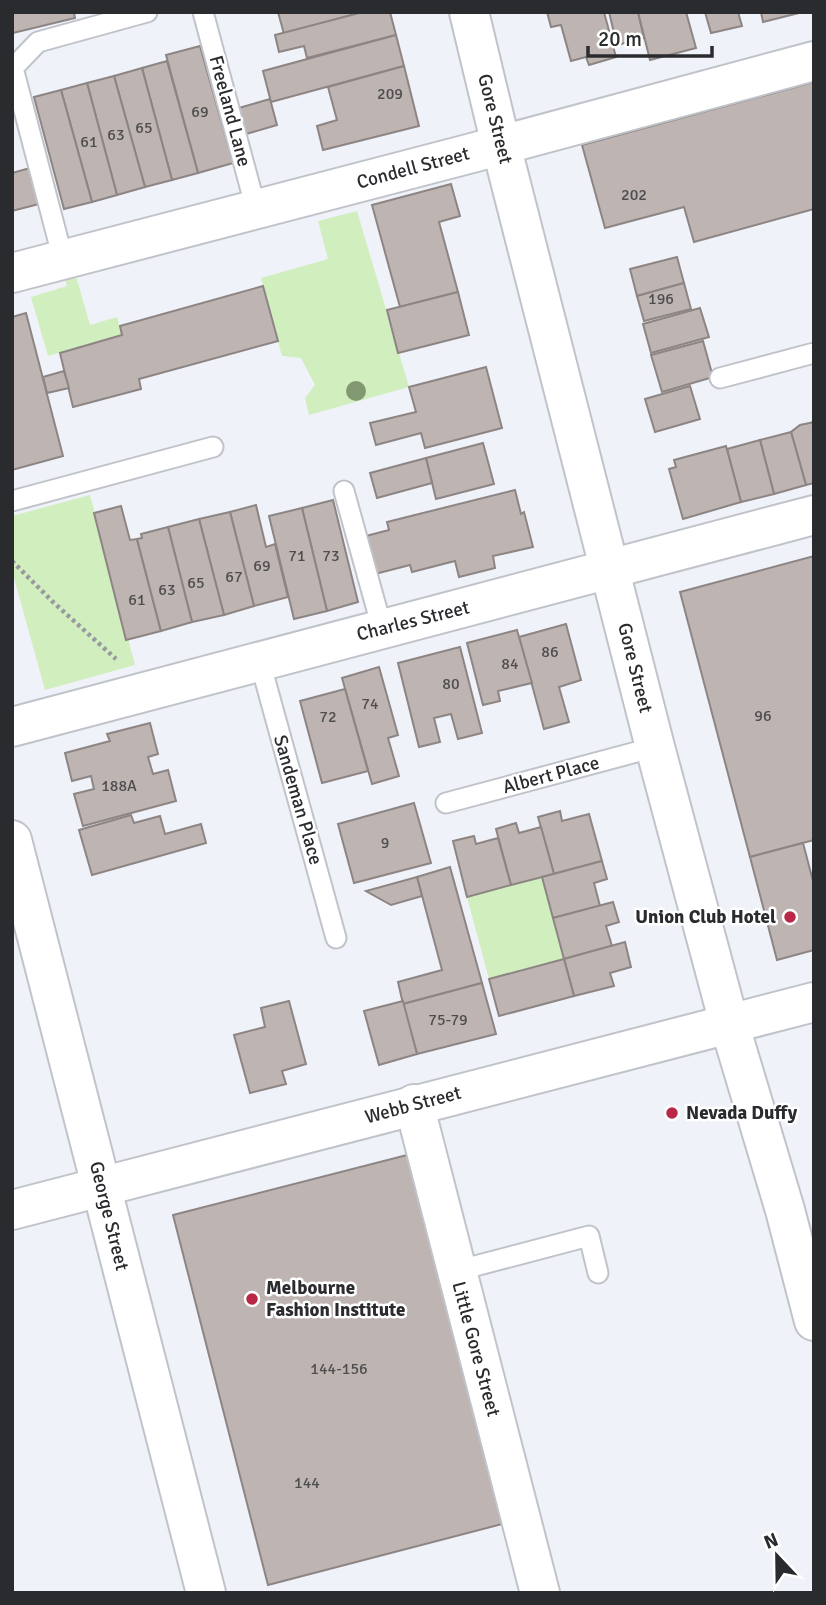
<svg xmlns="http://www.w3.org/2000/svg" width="826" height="1605" font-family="Signika,sans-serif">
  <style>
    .green { fill: #d1eebf }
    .building { fill: #beb5b3; stroke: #8d8583; stroke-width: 2 }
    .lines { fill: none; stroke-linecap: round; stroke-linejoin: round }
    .service-casing { stroke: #c1c3ca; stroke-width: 23 }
    .minor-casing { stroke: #c1c3ca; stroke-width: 42 }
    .path { stroke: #98999f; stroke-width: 4.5; stroke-dasharray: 3.5 3.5; stroke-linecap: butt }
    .service { stroke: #fff; stroke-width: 19 }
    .minor { stroke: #fff; stroke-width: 38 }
    .tree { fill: #829870 }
    .poi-dot { fill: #b92847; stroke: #fff; stroke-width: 2.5 }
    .labels { text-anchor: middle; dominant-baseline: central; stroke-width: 5; stroke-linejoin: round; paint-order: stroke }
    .number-label { font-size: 16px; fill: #4f4e4f }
    .street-label { font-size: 19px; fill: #2a2b2e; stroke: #fff }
    .poi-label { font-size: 19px; font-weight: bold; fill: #2a2b2e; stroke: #fff; text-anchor: start }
  </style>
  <rect width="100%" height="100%" fill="#f0f2fa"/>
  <g class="green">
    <path d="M357,211L409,387L309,415L305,398L315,385L301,358L282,356L261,278L328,259L318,221Z"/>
    <path d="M76,276L90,325L117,317L122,335L48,356L31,297L67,286L65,279Z"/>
    <path d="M90,495L135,665L45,690L12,571V516Z"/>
    <path d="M542,877L564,959L489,979L467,897Z"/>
  </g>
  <g class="building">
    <path d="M12,12H74L75,18L13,33Z"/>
    <path d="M278,12H363L284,34Z"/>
    <path d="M363,12H390L396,35L307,58L304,46L279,52L275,35Z"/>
    <path d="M547,12H604L616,57L589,65L586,57L571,61L561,25L551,27Z"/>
    <path d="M609,12H638L644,38L617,45Z"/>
    <path d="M638,12H686L696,48L650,60Z"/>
    <path d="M705,12H738L742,26L711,33Z"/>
    <path d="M761,12H803L763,22Z"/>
    <path d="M396,35L404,66L271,102L263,71Z"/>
    <path d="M200,46L233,163L198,173L166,55Z"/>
    <path d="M167,61L198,173L172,180L142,68Z"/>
    <path d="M404,66L419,126L323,150L317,126L337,120L328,87Z"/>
    <path d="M142,68L172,180L145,187L114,76Z"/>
    <path d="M114,76L145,187L117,195L87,83Z"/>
    <path d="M814,82V209L694,242L684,207L605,228L582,145Z"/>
    <path d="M87,83L117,195L92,202L61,90Z"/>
    <path d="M61,90L92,202L64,209L34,97Z"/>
    <path d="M270,99L277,125L246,134L239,108Z"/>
    <path d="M30,168L39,204L12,211V173Z"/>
    <path d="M451,184L460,216L439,222L458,292L400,307L372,205Z"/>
    <path d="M677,257L684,283L637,296L630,269Z"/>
    <path d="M684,283L691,309L644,321L637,296Z"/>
    <path d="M263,286L278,341L139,379L141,389L73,407L60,353L122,335L120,326Z"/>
    <path d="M458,292L469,335L398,353L387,310Z"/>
    <path d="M700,308L709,337L651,353L643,324Z"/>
    <path d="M26,313L63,456L12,470V317Z"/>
    <path d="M703,341L713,377L662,392L651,355Z"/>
    <path d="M486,367L502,428L425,448L421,433L376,445L370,423L416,412L409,387Z"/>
    <path d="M64,371L69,388L47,393L43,377Z"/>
    <path d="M690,386L700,419L655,432L645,399Z"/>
    <path d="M814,422V483L806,485L791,432L800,425Z"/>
    <path d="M791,432L806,485L774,494L760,440Z"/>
    <path d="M760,440L774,494L741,502L727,449Z"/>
    <path d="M483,443L494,484L436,499L426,458Z"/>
    <path d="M726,446L741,502L683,519L669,469L676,467L674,460Z"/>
    <path d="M426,458L432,483L377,498L370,473Z"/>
    <path d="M515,490L521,514L524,512L533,547L493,556L495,568L459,577L455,561L412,572L410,565L375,574L366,536L389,530L387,522Z"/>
    <path d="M333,500L358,602L327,611L302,508Z"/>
    <path d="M256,505L266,547L275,544L288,597L254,606L230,512Z"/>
    <path d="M121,506L130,540L137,539L161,631L126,640L94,513Z"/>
    <path d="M302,508L327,611L294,619L269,516Z"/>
    <path d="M230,512L254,606L224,615L199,519Z"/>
    <path d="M199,519L224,615L192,622L168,527Z"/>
    <path d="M168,527L192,622L161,631L137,539L142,538L141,534Z"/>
    <path d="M814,556V840L750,857L680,592Z"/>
    <path d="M566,624L581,680L559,687L569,722L544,729L519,637Z"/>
    <path d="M517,630L532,683L498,691L500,701L483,705L467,643Z"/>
    <path d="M460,647L482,733L458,739L451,714L434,718L440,742L419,747L398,663Z"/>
    <path d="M379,667L398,735L388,738L399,776L372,784L342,678Z"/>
    <path d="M345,689L368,771L322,783L300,701Z"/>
    <path d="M150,723L158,754L148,757L153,774L168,770L176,801L83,826L74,794L94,789L91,776L72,781L65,753L110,741L107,734Z"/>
    <path d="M414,803L431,863L354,883L338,824Z"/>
    <path d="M560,811L562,821L589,814L602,861L554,874L538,817Z"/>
    <path d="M131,815L134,823L160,816L165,834L201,824L206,843L92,875L79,830Z"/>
    <path d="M516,823L519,833L541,827L554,874L511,885L496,829Z"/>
    <path d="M474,836L476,844L498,838L511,885L467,897L453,841Z"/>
    <path d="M803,843L814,885V950L777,960L750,857Z"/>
    <path d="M602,861L607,879L594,883L600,906L553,918L542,877Z"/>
    <path d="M450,867L482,983L403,1004L398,982L442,970L417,877Z"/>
    <path d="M417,877L422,896L391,905L366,891Z"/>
    <path d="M613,902L619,922L606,926L612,946L564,959L553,918Z"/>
    <path d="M625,942L631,967L610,973L614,986L574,996L564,959Z"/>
    <path d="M564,959L574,996L499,1016L489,979Z"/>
    <path d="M482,983L496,1034L417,1054L403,1004Z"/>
    <path d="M289,1001L306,1064L282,1071L286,1084L250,1093L234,1035L265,1027L261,1008Z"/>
    <path d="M403,1001L417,1054L379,1065L364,1011Z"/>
    <path d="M411,1154L506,1523L268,1585L173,1215Z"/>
  </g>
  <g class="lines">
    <defs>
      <g id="service">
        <path d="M203,12L256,209"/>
        <path d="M63,259L13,68L38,42L147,12"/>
        <path d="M720,378L814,353"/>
        <path d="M344,491L382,628"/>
        <path d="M12,501L213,447"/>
        <path d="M260,662L336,938"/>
        <path d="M446,803L655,747"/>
        <path d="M456,1271L589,1236L598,1273"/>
      </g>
      <g id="minor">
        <path d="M469,12L501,145L655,747L729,1023L785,1210L814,1321"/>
        <path d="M12,273L472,153L814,61"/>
        <path d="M12,727C279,656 547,588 814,515"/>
        <path d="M12,840L206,1593"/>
        <path d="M414,1104L540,1593"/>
        <path d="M12,1210L814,1002"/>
      </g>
    </defs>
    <use href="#service" class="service-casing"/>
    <use href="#minor" class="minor-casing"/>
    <path class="path" d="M12,561L53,602L116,659"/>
    <use href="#service" class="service"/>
    <use href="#minor" class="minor"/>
  </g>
  <circle class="tree" cx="356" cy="391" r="10"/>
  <g class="poi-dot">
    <circle cx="790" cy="917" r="7"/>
    <circle cx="672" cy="1113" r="7"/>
    <circle cx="252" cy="1299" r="7"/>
  </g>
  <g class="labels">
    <g class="number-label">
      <text x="390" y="94">209</text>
      <text x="200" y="112">69</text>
      <text x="144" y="128">65</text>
      <text x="116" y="135">63</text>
      <text x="89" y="142">61</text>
      <text x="634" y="195">202</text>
      <text x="661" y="299">196</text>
      <text x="297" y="556">71</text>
      <text x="331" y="556">73</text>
      <text x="262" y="566">69</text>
      <text x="234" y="577">67</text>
      <text x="196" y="583">65</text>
      <text x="167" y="590">63</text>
      <text x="137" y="600">61</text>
      <text x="550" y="652">86</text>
      <text x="510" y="664">84</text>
      <text x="451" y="684">80</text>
      <text x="370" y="704">74</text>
      <text x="763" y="716">96</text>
      <text x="328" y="717">72</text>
      <text x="119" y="786">188A</text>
      <text x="385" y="843">9</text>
      <text x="448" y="1020">75-79</text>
      <text x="339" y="1369">144-156</text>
      <text x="307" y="1483">144</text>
    </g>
    <g class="street-label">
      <text transform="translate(230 111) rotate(75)">Freeland Lane</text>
      <text transform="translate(495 119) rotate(76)">Gore Street</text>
      <text transform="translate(413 168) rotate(-15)">Condell Street</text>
      <text transform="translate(413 621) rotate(-14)">Charles Street</text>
      <text transform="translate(635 668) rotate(76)">Gore Street</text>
      <text transform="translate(551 775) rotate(-15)">Albert Place</text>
      <text transform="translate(298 800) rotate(74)">Sandeman Place</text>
      <text transform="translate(413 1105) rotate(-15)">Webb Street</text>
      <text transform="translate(109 1216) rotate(76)">George Street</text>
      <text transform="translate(476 1349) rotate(75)">Little Gore Street</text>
    </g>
    <g class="poi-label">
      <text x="776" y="917" text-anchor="end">Union Club Hotel</text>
      <text x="686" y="1113">Nevada Duffy</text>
      <text x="266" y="1288">Melbourne<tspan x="266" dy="22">Fashion Institute</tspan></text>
    </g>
  </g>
  <rect width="826" height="1605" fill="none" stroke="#2a2b2e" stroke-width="28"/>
  <g transform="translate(777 1556) rotate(338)" stroke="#ffffff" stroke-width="5" paint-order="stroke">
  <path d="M0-5L12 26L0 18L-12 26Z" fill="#2a2b2e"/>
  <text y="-10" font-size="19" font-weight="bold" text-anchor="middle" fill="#2a2b2e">N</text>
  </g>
  <path d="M588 46v10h124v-10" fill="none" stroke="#2a2b2e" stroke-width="3.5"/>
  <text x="598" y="46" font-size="21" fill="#2a2b2e" stroke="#ffffff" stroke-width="5" paint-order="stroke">20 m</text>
</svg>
